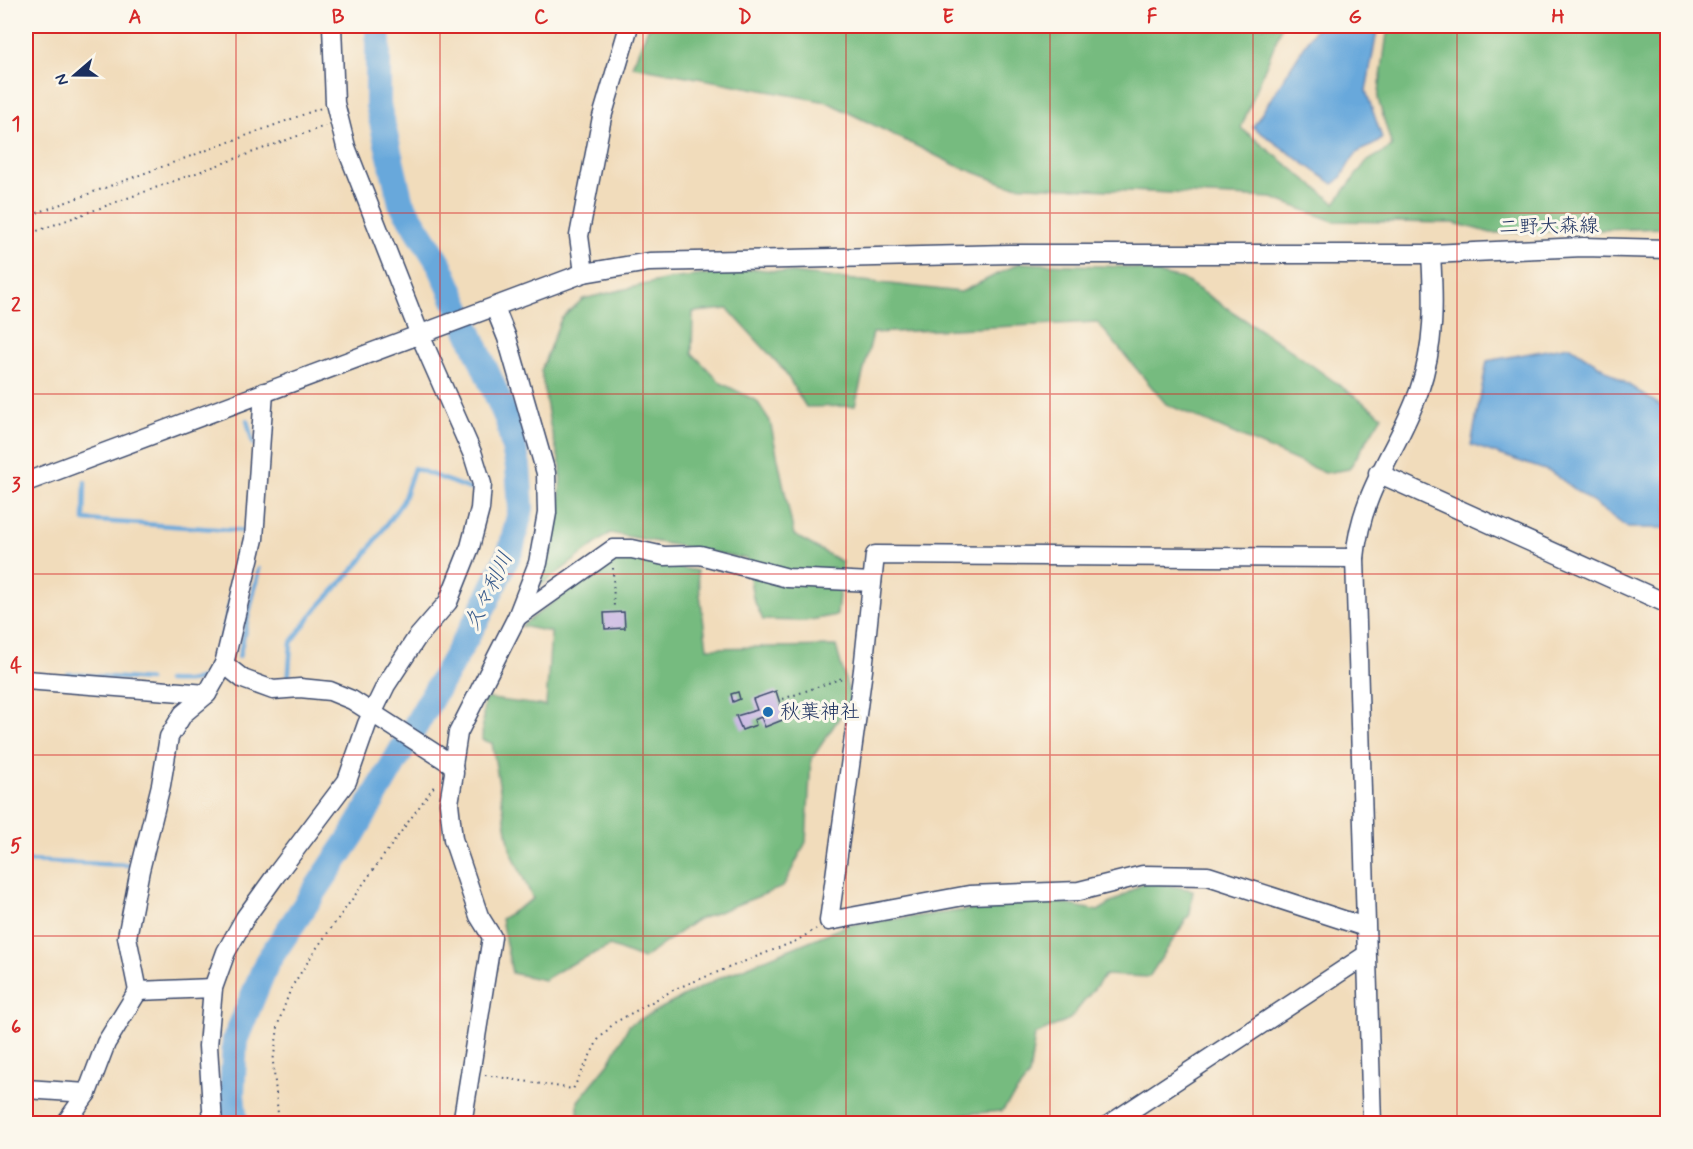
<svg xmlns="http://www.w3.org/2000/svg" width="1693" height="1149" font-family="Mynerve,'Klee One',sans-serif">
  <style>
    .forest { fill: #76bb7f; stroke: #48756e; stroke-width: 1.5 }
    .water { fill: #67a8db; stroke: #416c9c; stroke-width: 1.5 }
    .lines { fill: none; stroke-linecap: round; stroke-linejoin: round }
    .stream { stroke: #67a8db; stroke-width: 4.5 }
    .river { stroke: #67a8db; stroke-width: 26 }
    .building { fill: #c2afe2 }
    .minor-casing { stroke: #3b496c; stroke-width: 21 }
    .path { stroke: #3b496c; stroke-width: 2; stroke-dasharray: 1.5 4.5; stroke-linecap: butt }
    .minor { stroke: #fff; stroke-width: 18 }
    .grid { fill: none; stroke: #d62828; stroke-width: 1.5; stroke-opacity: 0.55 }
    .poi-dot { fill: #1f6fb2; stroke: #fbf7ec; stroke-width: 2 }
    .labels { text-anchor: middle; dominant-baseline: central; stroke-width: 6; stroke-linejoin: round; paint-order: stroke }
    .street-label { font-size: 20px; fill: #1b2f5e; stroke: #fbf7ec }
    .poi-label { font-size: 20px; fill: #1b2f5e; stroke: #fbf7ec; text-anchor: start }
    .water-label { font-size: 21px; font-style: italic; fill: #36598a; stroke: #fbf7ec }
    .neatline { fill: none; stroke: #d62828; stroke-width: 2 }
    .grid-label { font-size: 20px; text-anchor: middle; font-weight: bold; fill: #d62828 }
  </style>
  <rect width="100%" height="100%" fill="#fbf7ec"/>
  <filter id="ink" filterUnits="userSpaceOnUse"><feTurbulence type="fractalNoise" baseFrequency=".0167" numOctaves="2"/><feDisplacementMap in="SourceGraphic" scale="12" xChannelSelector="R" yChannelSelector="G"/><feConvolveMatrix kernelMatrix="1 2 1 2 8 2 1 2 1" color-interpolation-filters="sRGB"/></filter>
  <filter id="wash" filterUnits="userSpaceOnUse"><feTurbulence type="fractalNoise" baseFrequency=".008" numOctaves="4" result="noise"/><feDisplacementMap in="SourceGraphic" scale="24" xChannelSelector="R" yChannelSelector="G"/><feGaussianBlur stdDeviation="1.35" result="paint"/><feColorMatrix in="noise" values="0 0 0 0 0 0 0 0 0 0 0 0 0 0 0 0 0 1.4 0 .05"/><feComposite in="paint" operator="in"/></filter>
  <g filter="url(#wash)">
    <rect width="100%" height="100%" fill="#f1dcbb"/>
    <g class="forest">
      <path d="M649,26H1282L1241,128L1335,203L1366,162L1392,147L1378,99L1388,26H1667V228L1491,233L1454,223L1333,221L1272,198L1008,185L955,165L827,102L632,66Z"/>
      <path d="M1020,263L1127,267L1183,279L1292,351L1382,416L1349,469L1325,473L1166,404L1097,322L873,333L855,406L806,407L783,369L728,309L693,312L692,353L721,383L757,401L770,421L794,535L842,562L837,615L805,621L763,620L753,598L747,559L610,533L539,587L559,518L561,467L550,425L541,370L561,319L583,299L668,279L757,269L961,292Z"/>
      <path d="M624,558L697,571L707,648L836,646L851,700L811,760L806,842L783,887L695,921L643,959L610,946L567,966L544,980L512,973L501,919L533,899L510,849L492,743L482,740L484,698L546,706L551,632L521,626L609,561Z"/>
      <path d="M1147,881L1193,890L1190,914L1149,977L1105,975L1070,1019L1035,1035L1029,1076L1002,1111L882,1121L876,1124H578V1101L609,1063L629,1025L717,979L848,925L1047,900L1098,911Z"/>
    </g>
    <g class="water">
      <path d="M1317,26H1378L1366,91L1382,138C1376,147 1365,146 1357,153C1347,162 1345,178 1333,184L1253,127Z"/>
      <path d="M1569,346L1667,410V528H1628L1551,472L1471,445L1487,361Z"/>
    </g>
    <g class="lines">
      <g class="stream">
        <path d="M247,420L253,444"/>
        <path d="M85,482L84,520L246,531"/>
        <path d="M239,657L259,569"/>
        <path d="M68,674L149,680"/>
        <path d="M167,681C179,681 193,683 204,677C218,669 227,614 231,598"/>
        <path d="M288,684L291,643L313,613L361,561L403,501L414,468L478,492"/>
        <path d="M26,861L129,865"/>
      </g>
      <path class="river" d="M235,1124L232,1094L235,1040L267,962L353,834L480,614L511,549L521,508L518,466L508,421L439,263L401,203L378,105V26"/>
    </g>
    <g id="blocks">
      <g class="building">
        <path d="M624,612L625,628L605,629L604,613Z"/>
        <path d="M776,691L785,719L765,727L761,717L754,720L756,725L742,730L736,716L757,710L753,699Z"/>
        <path d="M738,692L740,699L733,702L731,694Z"/>
      </g>
    </g>
  </g>
  <g filter="url(#ink)">
    <use href="#blocks" fill-opacity="0" stroke="#3b496c" stroke-width="1.5"/>
    <g class="lines">
      <defs>
        <g id="minor">
          <path d="M584,273L579,236L602,117L629,26"/>
          <path d="M1378,473L1668,604"/>
          <path d="M26,482L584,273L649,262L695,261L1009,254H1431L1583,247L1668,249"/>
          <path d="M1355,558L875,555L863,670L829,921L969,895L1079,891L1143,875L1208,876L1365,927"/>
          <path d="M517,617L613,549H632L664,556L700,555L788,578L872,582"/>
          <path d="M224,664L243,679L273,690L300,688L330,691L352,700L453,765"/>
          <path d="M26,680L207,694"/>
          <path d="M138,991L213,988"/>
          <path d="M26,1089L87,1093"/>
          <path d="M65,1124L87,1093L106,1043L138,991L127,937L140,870L161,785L169,737L183,714L207,694L224,664L254,539L264,392"/>
          <path d="M213,1124L208,1046L213,988L226,952L245,918L276,875L347,781L367,724L386,685L416,639L448,602L470,547L480,509L482,484L473,455L420,335L346,147L335,103L332,26"/>
          <path d="M462,1124L492,937L479,916L453,839L449,803L454,773L453,765L458,733L517,617L538,563L547,513L546,473L507,338L495,308"/>
          <path d="M1110,1124L1366,955"/>
          <path d="M1372,1124L1355,558C1361,489 1398,451 1419,391C1435,344 1434,303 1431,254"/>
        </g>
      </defs>
      <use href="#minor" class="minor-casing"/>
      <g class="path">
        <path d="M26,217L321,108"/>
        <path d="M26,235L325,126"/>
        <path d="M613,568L614,610"/>
        <path d="M783,699L845,677"/>
        <path d="M485,1075L573,1089L598,1040L614,1023L675,989L796,941L816,929"/>
        <path d="M279,1124L273,1062L279,1021L291,988L316,949L435,785"/>
      </g>
      <use href="#minor" class="minor"/>
    </g>
  </g>
  <path class="grid" d="M236,26V1124M440,26V1124M643,26V1124M846,26V1124M1050,26V1124M1253,26V1124M1457,26V1124M26,213H1668M26,394H1668M26,574H1668M26,755H1668M26,936H1668"/>
  <circle class="poi-dot" cx="768" cy="712" r="6"/>
  <g class="labels">
    <g class="street-label">
      <text transform="translate(1549 227) rotate(-1)">二野大森線</text>
    </g>
    <g class="poi-label">
      <text x="780" y="712">秋葉神社</text>
    </g>
    <g class="water-label">
      <text transform="translate(489 591) rotate(-64)">久々利川</text>
    </g>
  </g>
  <rect width="1693" height="1149" fill="none" stroke="#fbf7ec" stroke-width="66"/>
  <g transform="translate(75 75) rotate(250)" stroke="#fbf7ec" stroke-width="4.5" paint-order="stroke">
  <path d="M0-4.5L10 22L0 15L-10 22Z" fill="#1b2f5e"/>
  <text y="-9" font-size="16" font-weight="bold" text-anchor="middle" fill="#1b2f5e">N</text>
  </g>
  <rect x="33" y="33" width="1627" height="1083" class="neatline"/>
  <g class="grid-label">
    <text x="135" y="23">A</text>
    <text x="338" y="23">B</text>
    <text x="541" y="23">C</text>
    <text x="745" y="23">D</text>
    <text x="948" y="23">E</text>
    <text x="1152" y="23">F</text>
    <text x="1355" y="23">G</text>
    <text x="1558" y="23">H</text>
    <text x="16" y="130">1</text>
    <text x="16" y="311">2</text>
    <text x="16" y="491">3</text>
    <text x="16" y="672">4</text>
    <text x="16" y="852">5</text>
    <text x="16" y="1033">6</text>
  </g>
</svg>
